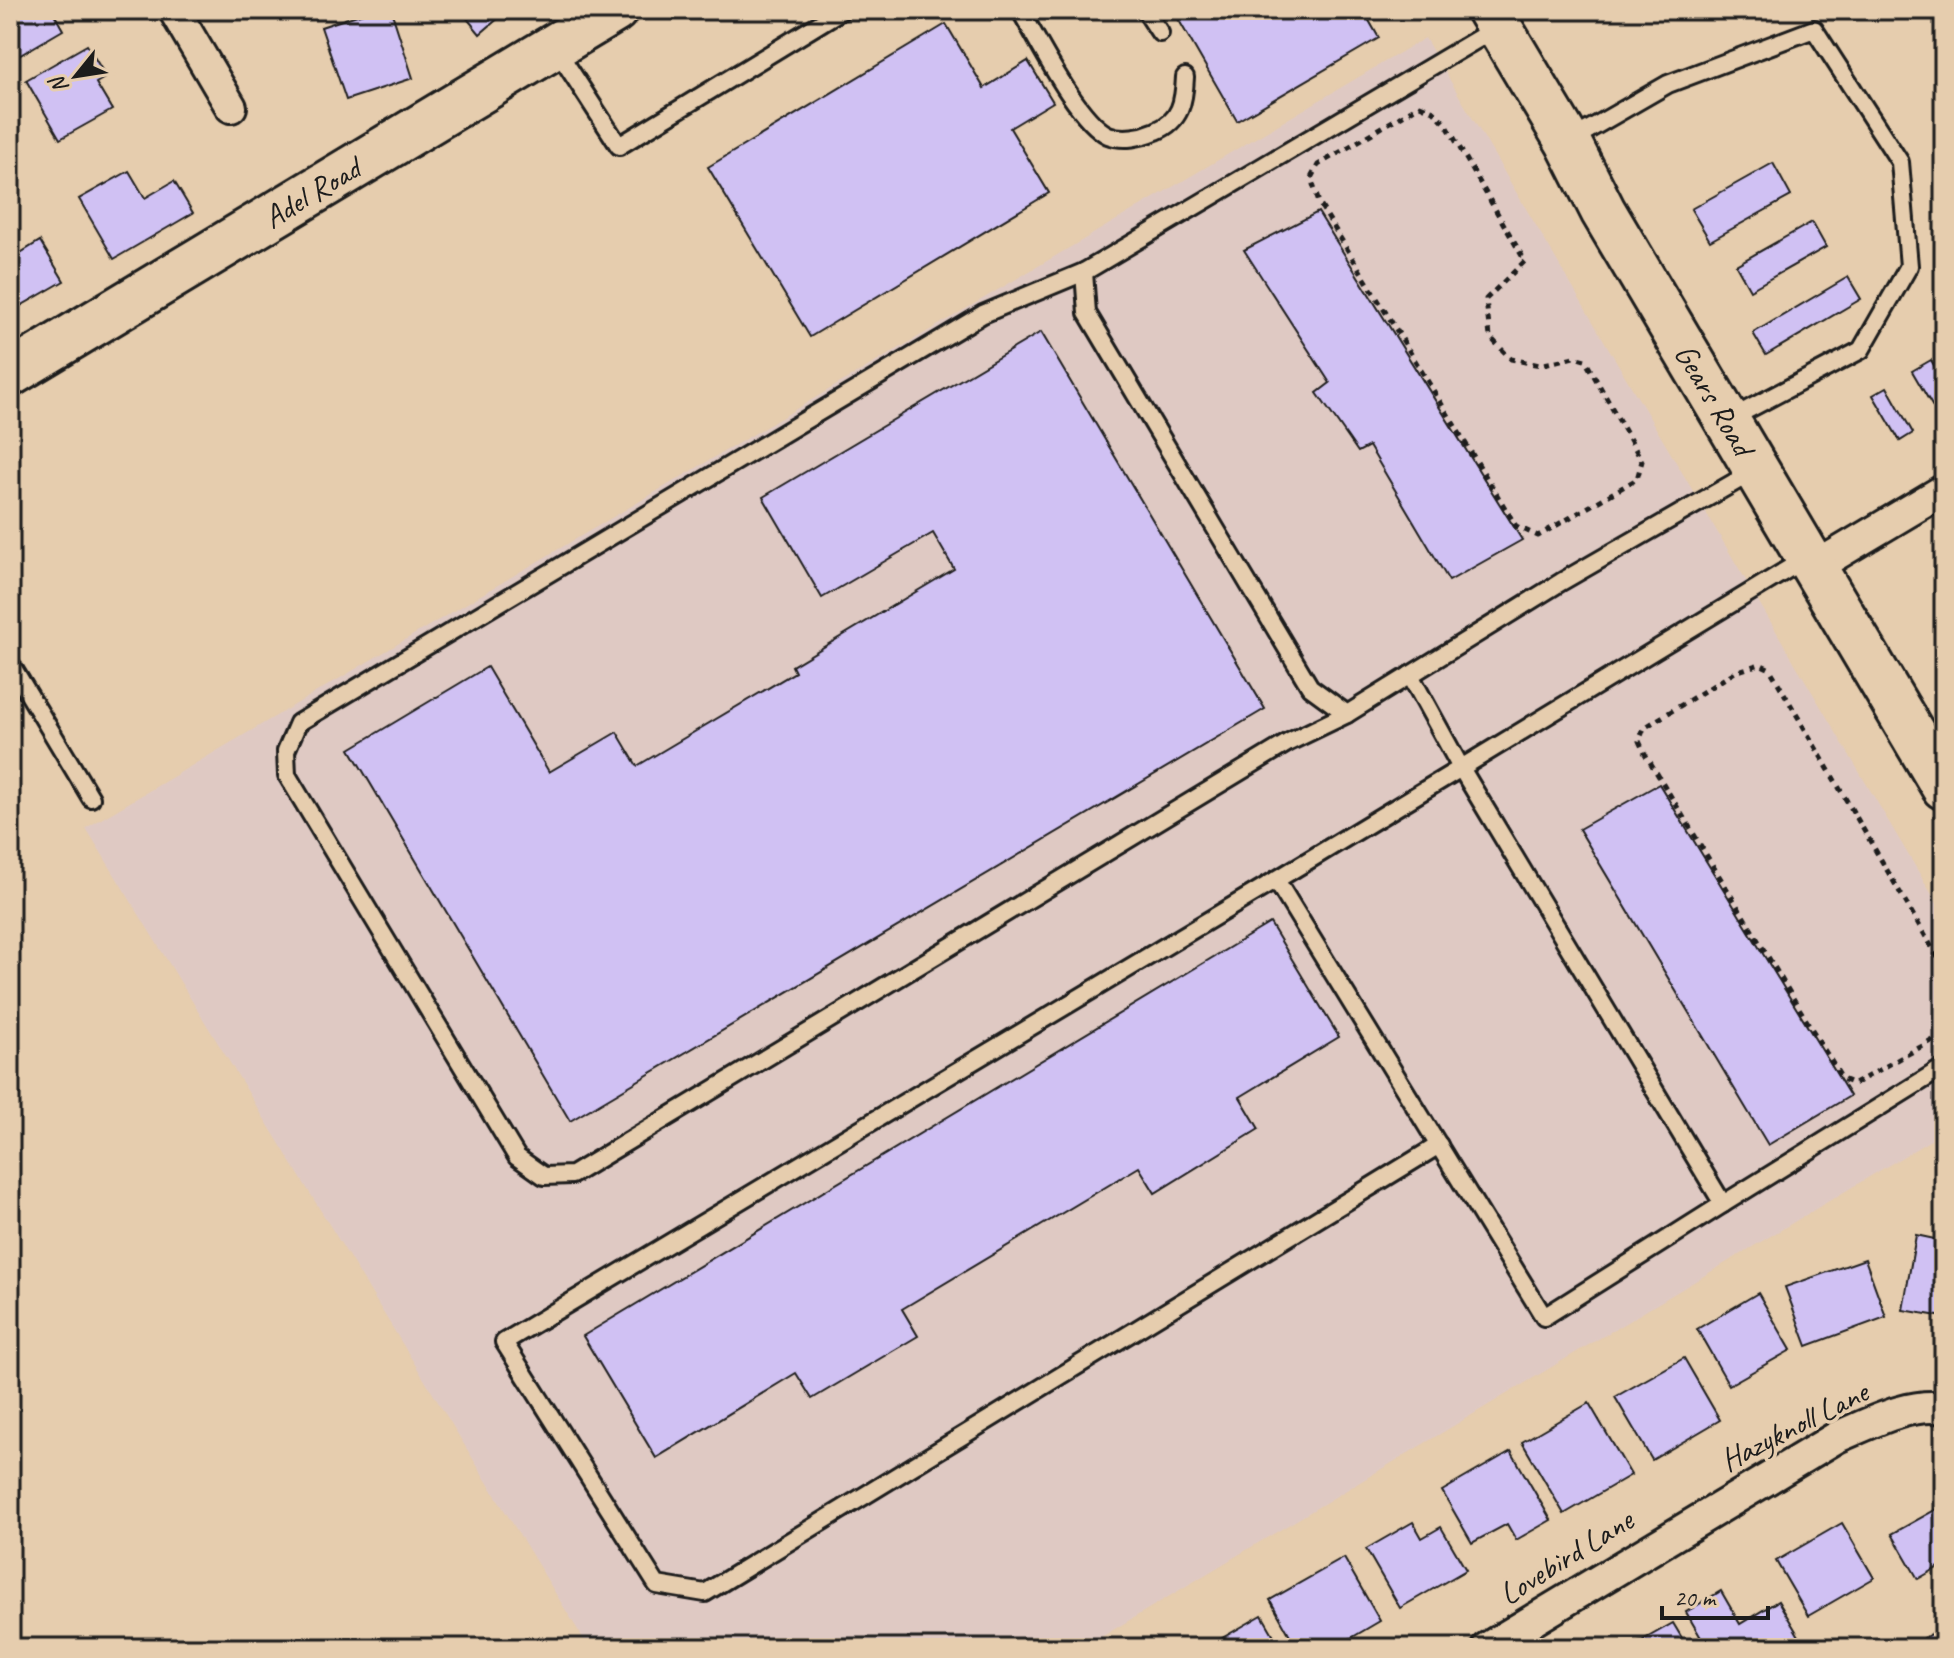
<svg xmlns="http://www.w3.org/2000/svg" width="1954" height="1658" font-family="Caveat,sans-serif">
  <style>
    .built { fill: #dfc9c3 }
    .building { fill: #d0c1f3; stroke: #1c1c1c; stroke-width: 2 }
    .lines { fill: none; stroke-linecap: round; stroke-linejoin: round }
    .lane-casing { stroke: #1c1c1c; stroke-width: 22 }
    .street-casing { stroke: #1c1c1c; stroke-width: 36 }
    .secondary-casing { stroke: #1c1c1c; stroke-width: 50 }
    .path { stroke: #1c1c1c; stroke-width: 5; stroke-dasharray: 6 6; stroke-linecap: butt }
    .lane { stroke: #e6cdae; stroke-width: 16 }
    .street { stroke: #e6cdae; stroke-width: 30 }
    .secondary { stroke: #e6cdae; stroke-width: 44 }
    .labels { text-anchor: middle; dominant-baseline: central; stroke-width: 7; stroke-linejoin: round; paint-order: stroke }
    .street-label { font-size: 32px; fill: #1c1c1c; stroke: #e6cdae }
  </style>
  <rect width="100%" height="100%" fill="#e6cdae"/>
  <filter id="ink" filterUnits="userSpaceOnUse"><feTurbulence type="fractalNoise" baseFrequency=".0125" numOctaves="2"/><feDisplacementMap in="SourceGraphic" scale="16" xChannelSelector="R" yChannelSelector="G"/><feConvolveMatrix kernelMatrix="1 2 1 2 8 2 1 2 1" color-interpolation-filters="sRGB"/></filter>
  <g filter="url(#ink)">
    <path class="built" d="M1425,38L1944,915V1132L1083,1648H589L86,828Z"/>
    <g class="building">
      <path d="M10,10H52L63,30L10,61Z"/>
      <path d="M372,10H391L413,78L346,100L321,27Z"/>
      <path d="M460,10H508L480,34Z"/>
      <path d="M1173,10H1363L1379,38L1237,121Z"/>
      <path d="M946,24L984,88L1028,61L1053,102L1010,128L1049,193L810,337L708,167Z"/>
      <path d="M87,45L106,77L96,83L112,110L60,139L26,80Z"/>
      <path d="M1773,163L1791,196L1710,241L1691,209Z"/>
      <path d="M129,171L145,198L174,181L193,213L114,259L79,199Z"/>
      <path d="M1318,212L1522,540L1449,581L1369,446L1358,452L1317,393L1330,383L1244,250Z"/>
      <path d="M1812,222L1826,247L1750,290L1736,265Z"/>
      <path d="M40,241L64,281L10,312V243L17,255Z"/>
      <path d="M1848,277L1861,299L1766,355L1753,333Z"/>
      <path d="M1041,332L1265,709L570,1121L350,749L487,667L549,772L617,732L637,766L795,672L792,666L954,569L933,533L822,598L763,497Z"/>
      <path d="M1931,360L1944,383V426L1912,371Z"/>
      <path d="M1887,387L1913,433L1900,441L1873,395Z"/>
      <path d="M1659,784L1850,1096L1768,1145L1579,829Z"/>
      <path d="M1270,923L1339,1037L1240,1097L1259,1129L1155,1193L1139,1167L902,1309L918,1336L812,1399L796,1373L656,1458L583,1336Z"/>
      <path d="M1916,1235L1944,1241V1317L1903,1310Z"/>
      <path d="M1865,1259L1886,1317L1807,1346L1785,1287Z"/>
      <path d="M1758,1293L1791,1350L1729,1385L1697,1329Z"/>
      <path d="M1684,1358L1720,1420L1652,1460L1615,1397Z"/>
      <path d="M1589,1403L1631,1475L1564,1514L1522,1442Z"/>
      <path d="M1511,1451L1551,1520L1516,1540L1507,1524L1472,1543L1442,1491Z"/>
      <path d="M1944,1505V1564L1918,1579L1892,1534Z"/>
      <path d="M1413,1522L1422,1538L1441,1527L1466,1570L1400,1608L1366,1549Z"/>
      <path d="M1842,1523L1874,1578L1808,1616L1776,1561Z"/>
      <path d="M1344,1558L1380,1621L1334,1648H1297L1270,1600Z"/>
      <path d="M1721,1591L1740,1624L1778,1601L1806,1648H1707L1686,1612Z"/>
      <path d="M1262,1615L1281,1648H1205Z"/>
      <path d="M1673,1623L1688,1648H1629Z"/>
      <path d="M1944,1626V1648H1930L1924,1638Z"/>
    </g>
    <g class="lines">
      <defs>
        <g id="lane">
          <path d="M1020,10C1038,40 1077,120 1108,135C1123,141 1142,137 1156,131C1181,121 1184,101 1185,77"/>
          <path d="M1145,10L1160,33"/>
          <path d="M1498,27L1084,272L1087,313L1310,687L1347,714L1561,582L1754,471"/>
          <path d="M555,47L619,146L842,10"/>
          <path d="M1569,141L1668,84L1814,29L1900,162L1909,266L1861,350L1728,420"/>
          <path d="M1084,272L983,314L298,723L286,751L287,775L517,1157L544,1176L572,1175L1289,742L1347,714"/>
          <path d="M1808,557L1461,768L1723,1204L1944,1067"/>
          <path d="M10,663L91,798"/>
          <path d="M1410,675L1461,768L1276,880L1544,1317L1723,1204"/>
          <path d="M1276,880L504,1342L657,1585L705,1593L1439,1145"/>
        </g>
        <g id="street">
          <path d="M174,10L231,107"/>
          <path d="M1815,567L1944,490"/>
          <path d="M1487,1648L1837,1437C1869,1424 1909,1402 1944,1408"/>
        </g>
        <g id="secondary">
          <path id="s1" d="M1489,10L1568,142L1603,211L1944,787"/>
          <path id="s2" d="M10,374L615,10"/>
        </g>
      </defs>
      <use href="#lane" class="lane-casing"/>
      <use href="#street" class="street-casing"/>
      <use href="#secondary" class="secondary-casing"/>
      <g class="path">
        <path d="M1420,105L1434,111L1446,124L1525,261L1486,299L1490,337L1511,359L1540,365L1574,357L1585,360L1642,461L1637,479L1538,536L1516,526L1319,203L1311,178L1318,165Z"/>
        <path d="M1944,968L1770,669L1760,664L1735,672L1644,728L1639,741L1644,752L1842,1079L1854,1084L1944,1034"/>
      </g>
      <use href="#lane" class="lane"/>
      <use href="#street" class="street"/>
      <use href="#secondary" class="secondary"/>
    </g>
  </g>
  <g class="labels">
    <g class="street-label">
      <text stroke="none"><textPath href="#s2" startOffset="352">Adel Road</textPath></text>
      <text stroke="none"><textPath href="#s1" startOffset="450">Gears Road</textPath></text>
      <text transform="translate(1794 1426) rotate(-27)">Hazyknoll Lane</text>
      <text transform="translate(1566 1557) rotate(-32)">Lovebird Lane</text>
    </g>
  </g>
  <rect width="1954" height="1658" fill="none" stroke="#e6cdae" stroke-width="40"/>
  <rect x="20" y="20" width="1914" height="1618" fill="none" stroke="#1c1c1c" stroke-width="3" filter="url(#ink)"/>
  <g transform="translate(76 76) rotate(240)" stroke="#e6cdae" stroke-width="6" paint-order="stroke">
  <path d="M0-6L14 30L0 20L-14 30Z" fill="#1c1c1c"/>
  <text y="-12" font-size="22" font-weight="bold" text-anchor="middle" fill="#1c1c1c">N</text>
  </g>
  <path d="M1662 1606v12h106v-12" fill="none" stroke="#1c1c1c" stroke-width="4"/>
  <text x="1674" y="1606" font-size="24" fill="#1c1c1c" stroke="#e6cdae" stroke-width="6" paint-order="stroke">20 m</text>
</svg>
